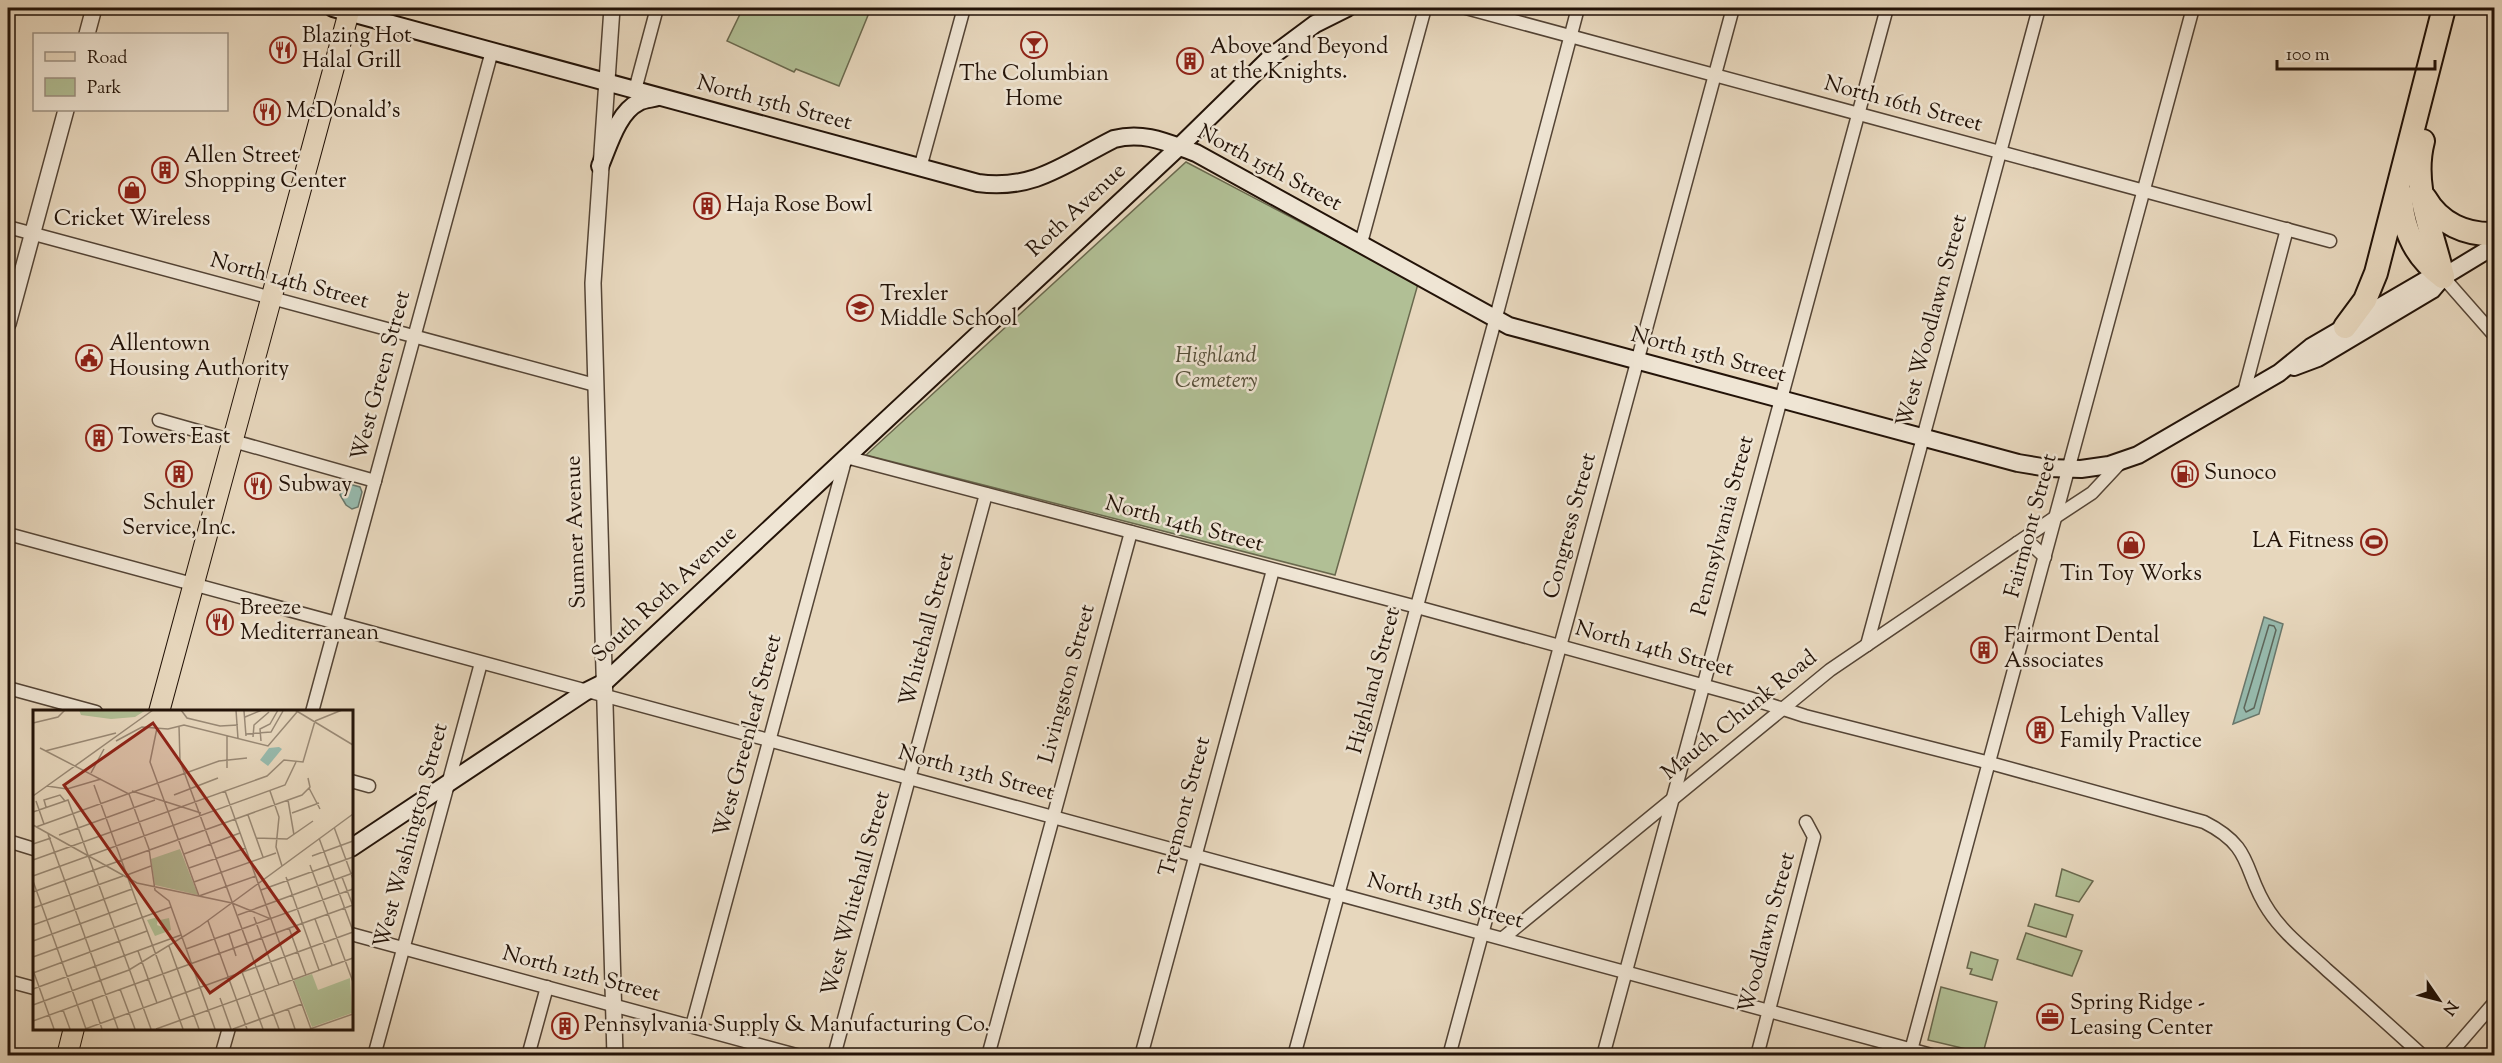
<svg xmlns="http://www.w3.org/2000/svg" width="2502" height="1063" font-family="'Sorts Mill Goudy',serif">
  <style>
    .green { fill: #b1bf95; stroke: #6a694e; stroke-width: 1.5 }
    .water { fill: #97baad; stroke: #69776b; stroke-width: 1.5 }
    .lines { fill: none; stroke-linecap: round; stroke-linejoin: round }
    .shore { stroke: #5d665a; stroke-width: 1.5 }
    .minor-casing { stroke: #544435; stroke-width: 15 }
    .tertiary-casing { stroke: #544435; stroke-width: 18 }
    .secondary-casing { stroke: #231308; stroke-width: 20 }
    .primary-casing { stroke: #231308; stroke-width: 22 }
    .motorway-casing { stroke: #231308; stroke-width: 26 }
    .minor { stroke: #efe5d4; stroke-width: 12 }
    .tertiary { stroke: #efe5d4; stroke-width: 15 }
    .secondary { stroke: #efe5d4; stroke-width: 16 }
    .primary { stroke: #e7d7bd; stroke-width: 20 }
    .motorway { stroke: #e7d7bd; stroke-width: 22 }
    .labels { text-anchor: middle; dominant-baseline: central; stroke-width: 5; stroke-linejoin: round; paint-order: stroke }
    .poi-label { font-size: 22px; fill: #231308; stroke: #efe5d4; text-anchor: start }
    .street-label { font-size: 22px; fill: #231308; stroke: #efe5d4 }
    .park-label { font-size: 22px; font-style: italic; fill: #554f39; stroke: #efe5d4 }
    .inset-road { fill: none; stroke: #998975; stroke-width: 1.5 }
    .view { fill: #8f2418; fill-opacity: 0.15; stroke: #8f2418; stroke-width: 3 }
    .inset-edge { fill: none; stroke: #231308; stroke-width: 3 }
  </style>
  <rect width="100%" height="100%" fill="#e7d7bd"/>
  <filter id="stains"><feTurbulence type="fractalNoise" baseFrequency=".00333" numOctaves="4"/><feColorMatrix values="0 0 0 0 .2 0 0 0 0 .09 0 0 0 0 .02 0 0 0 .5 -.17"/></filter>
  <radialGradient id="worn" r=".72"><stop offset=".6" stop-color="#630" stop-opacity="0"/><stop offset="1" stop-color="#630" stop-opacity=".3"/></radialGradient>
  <g class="green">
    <path d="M743,8H871L839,86L796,69L794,72L727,41Z"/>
    <path d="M1186,162L1418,284L1335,575L866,455Z"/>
    <path d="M2062,869L2093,881L2079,902L2056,896Z"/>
    <path d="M2035,904L2073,915L2066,937L2028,926Z"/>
    <path d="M2026,933L2082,951L2072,976L2017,959Z"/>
    <path d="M1971,952L1998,960L1992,980L1970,974L1972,969L1967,968Z"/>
    <path d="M1941,987L1997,1002L1983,1053L1928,1040Z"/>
  </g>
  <g class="water">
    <path d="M349,484L360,487L362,492L358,507L352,509L346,505L340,495L343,486Z"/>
    <path d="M2264,617L2283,624L2259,714L2233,724Z"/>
  </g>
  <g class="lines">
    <path class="shore" d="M2269,625L2274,626L2276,630L2254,708L2246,712L2244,708Z"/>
    <defs>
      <g id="minor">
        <path d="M1466,8L2330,241"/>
        <path d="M635,90L657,8"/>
        <path d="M920,168L964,8"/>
        <path d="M8,227L595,385"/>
        <path d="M1361,243L1425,8"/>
        <path d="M2443,277L2494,335"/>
        <path d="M2244,392L2287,229"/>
        <path d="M159,420L375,481"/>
        <path d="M8,534L1935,1056"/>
        <path d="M2017,543L2033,546L2045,557"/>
        <path d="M1867,645L2039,8"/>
        <path d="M8,688L96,712"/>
        <path d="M312,712L492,51"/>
        <path d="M351,781L369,786"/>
        <path d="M8,841L34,849"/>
        <path d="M351,934L800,1056"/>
        <path d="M1503,938L1830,670L2057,516L2092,493L2121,462"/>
        <path d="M8,981L34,988"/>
        <path d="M692,1026L846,457L1417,607L1749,698L1805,716L1990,763L2204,822C2256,848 2242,872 2269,911C2284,934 2307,951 2327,970C2359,998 2391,1027 2423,1056"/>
        <path d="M1910,1054L2193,8"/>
        <path d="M221,1056L229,1028"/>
        <path d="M374,1056L481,663"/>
        <path d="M528,1056L547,987"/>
        <path d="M834,1056L986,494"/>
        <path d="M988,1056L1131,532"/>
        <path d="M1141,1056L1273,570"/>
        <path d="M1294,1056L1496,317L1578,8"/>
        <path d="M1449,1056L1733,8"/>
        <path d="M1603,1056L1887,8"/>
        <path d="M1757,1056L1814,837L1806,822"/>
        <path d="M2448,1056L2494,1003"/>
      </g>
      <g id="tertiary">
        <path d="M612,8L593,283L615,1056"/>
        <path d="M87,34L94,8"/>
        <path d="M8,324L66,110"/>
      </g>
      <g id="secondary">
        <path d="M333,8L978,183C1034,191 1066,163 1114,139C1144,131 1168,143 1196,153L1509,326L2018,463L2048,468L2081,469L2109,465L2138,455L2279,373L2311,347L2426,280L2443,277L2494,246"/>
        <path d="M600,166C609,145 618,112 639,102C644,99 652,99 658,97"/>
        <path d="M2294,367L2318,358L2432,290L2443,277"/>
        <path d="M351,848L585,692L605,682L1179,147L1272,56L1315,24L1347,8"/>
      </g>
      <g id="primary">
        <path d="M159,712L350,8"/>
        <path d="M67,1056L74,1028"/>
      </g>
      <g id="motorway">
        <path d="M2423,141C2411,187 2433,232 2443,277"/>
        <path d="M2401,194C2402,229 2415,257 2443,277"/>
        <path d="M2425,198C2440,224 2466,235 2494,234"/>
        <path d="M2345,327L2365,300L2376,273L2444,8"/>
      </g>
    </defs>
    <use href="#minor" class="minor-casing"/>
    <use href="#tertiary" class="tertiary-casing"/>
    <use href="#secondary" class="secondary-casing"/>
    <use href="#primary" class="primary-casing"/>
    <use href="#motorway" class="motorway-casing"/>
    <use href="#minor" class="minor"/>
    <use href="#tertiary" class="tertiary"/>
    <use href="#secondary" class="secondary"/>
    <use href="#primary" class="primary"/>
    <use href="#motorway" class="motorway"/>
  </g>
  <defs>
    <symbol id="bar-ring" viewBox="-11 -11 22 22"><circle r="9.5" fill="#efe5d4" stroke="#8f2418" stroke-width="1.5"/><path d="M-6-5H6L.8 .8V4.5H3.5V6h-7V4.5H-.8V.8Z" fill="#8f2418"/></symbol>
    <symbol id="restaurant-ring" viewBox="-11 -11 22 22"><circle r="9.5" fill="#efe5d4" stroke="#8f2418" stroke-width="1.5"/><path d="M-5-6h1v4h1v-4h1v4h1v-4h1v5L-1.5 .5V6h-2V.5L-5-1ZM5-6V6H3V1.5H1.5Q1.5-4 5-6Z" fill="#8f2418"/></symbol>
    <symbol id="building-ring" viewBox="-11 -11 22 22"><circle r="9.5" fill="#efe5d4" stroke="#8f2418" stroke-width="1.5"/><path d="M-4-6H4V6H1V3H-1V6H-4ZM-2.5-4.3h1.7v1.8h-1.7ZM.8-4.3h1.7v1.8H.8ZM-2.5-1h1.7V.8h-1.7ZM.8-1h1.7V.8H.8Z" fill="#8f2418"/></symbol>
    <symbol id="shop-ring" viewBox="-11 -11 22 22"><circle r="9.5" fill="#efe5d4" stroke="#8f2418" stroke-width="1.5"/><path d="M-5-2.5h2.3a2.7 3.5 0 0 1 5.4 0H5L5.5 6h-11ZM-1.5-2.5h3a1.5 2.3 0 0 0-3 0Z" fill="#8f2418"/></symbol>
    <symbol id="school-ring" viewBox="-11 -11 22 22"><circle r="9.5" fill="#efe5d4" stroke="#8f2418" stroke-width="1.5"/><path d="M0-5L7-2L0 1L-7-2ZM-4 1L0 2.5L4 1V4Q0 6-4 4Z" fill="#8f2418"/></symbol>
    <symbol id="civic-ring" viewBox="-11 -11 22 22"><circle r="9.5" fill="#efe5d4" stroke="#8f2418" stroke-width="1.5"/><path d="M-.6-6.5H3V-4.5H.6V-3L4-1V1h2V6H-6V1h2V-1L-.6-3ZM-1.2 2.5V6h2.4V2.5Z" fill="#8f2418"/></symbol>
    <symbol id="fuel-ring" viewBox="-11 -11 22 22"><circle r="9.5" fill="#efe5d4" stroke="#8f2418" stroke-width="1.5"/><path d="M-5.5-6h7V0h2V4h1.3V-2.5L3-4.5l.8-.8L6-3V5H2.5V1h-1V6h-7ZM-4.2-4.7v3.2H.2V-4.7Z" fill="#8f2418"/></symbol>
    <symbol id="stadium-ring" viewBox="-11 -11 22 22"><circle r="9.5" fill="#efe5d4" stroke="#8f2418" stroke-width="1.5"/><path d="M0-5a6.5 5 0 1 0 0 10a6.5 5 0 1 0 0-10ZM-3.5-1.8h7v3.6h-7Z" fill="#8f2418"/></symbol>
    <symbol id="office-ring" viewBox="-11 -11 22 22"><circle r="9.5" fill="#efe5d4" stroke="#8f2418" stroke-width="1.5"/><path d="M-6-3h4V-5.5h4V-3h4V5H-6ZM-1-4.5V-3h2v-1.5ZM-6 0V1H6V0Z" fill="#8f2418"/></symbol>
  </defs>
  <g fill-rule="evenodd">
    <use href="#bar-ring" x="1019" y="30" width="30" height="30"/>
    <use href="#restaurant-ring" x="268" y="35" width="30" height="30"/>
    <use href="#building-ring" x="1175" y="46" width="30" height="30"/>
    <use href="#restaurant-ring" x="252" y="97" width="30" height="30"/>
    <use href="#building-ring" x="150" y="155" width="30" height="30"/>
    <use href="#shop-ring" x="117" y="175" width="30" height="30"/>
    <use href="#building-ring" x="692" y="191" width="30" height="30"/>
    <use href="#school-ring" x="845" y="293" width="30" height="30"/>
    <use href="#civic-ring" x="74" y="343" width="30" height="30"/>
    <use href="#building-ring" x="84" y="423" width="30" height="30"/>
    <use href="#building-ring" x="164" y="459" width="30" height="30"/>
    <use href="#fuel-ring" x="2170" y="459" width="30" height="30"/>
    <use href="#restaurant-ring" x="243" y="471" width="30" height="30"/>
    <use href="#stadium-ring" x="2359" y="527" width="30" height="30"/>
    <use href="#shop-ring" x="2116" y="530" width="30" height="30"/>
    <use href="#restaurant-ring" x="205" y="607" width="30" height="30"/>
    <use href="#building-ring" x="1969" y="635" width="30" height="30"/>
    <use href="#building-ring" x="2025" y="715" width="30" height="30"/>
    <use href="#office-ring" x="2035" y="1002" width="30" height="30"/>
    <use href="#building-ring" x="550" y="1011" width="30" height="30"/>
  </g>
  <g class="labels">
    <g class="poi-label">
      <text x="302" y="37">Blazing Hot<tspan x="302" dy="25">Halal Grill</tspan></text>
      <text x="1210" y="48">Above and Beyond<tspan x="1210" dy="25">at the Knights.</tspan></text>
      <text x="1034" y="75" text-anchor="middle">The Columbian<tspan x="1034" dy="25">Home</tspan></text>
      <text x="286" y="112">McDonald's</text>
      <text x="184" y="157">Allen Street<tspan x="184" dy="25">Shopping Center</tspan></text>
      <text x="726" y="206">Haja Rose Bowl</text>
      <text x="132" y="220" text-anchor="middle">Cricket Wireless</text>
      <text x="880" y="295">Trexler<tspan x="880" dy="25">Middle School</tspan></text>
      <text x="109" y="345">Allentown<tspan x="109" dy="25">Housing Authority</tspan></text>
      <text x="118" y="438">Towers East</text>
      <text x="2204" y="474">Sunoco</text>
      <text x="278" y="486">Subway</text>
      <text x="179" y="504" text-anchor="middle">Schuler<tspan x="179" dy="25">Service, Inc.</tspan></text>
      <text x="2354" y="542" text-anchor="end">LA Fitness</text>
      <text x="2131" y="575" text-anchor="middle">Tin Toy Works</text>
      <text x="240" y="609">Breeze<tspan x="240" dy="25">Mediterranean</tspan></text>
      <text x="2004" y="637">Fairmont Dental<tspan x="2004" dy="25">Associates</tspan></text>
      <text x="2060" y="717">Lehigh Valley<tspan x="2060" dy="25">Family Practice</tspan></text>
      <text x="2070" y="1004">Spring Ridge -<tspan x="2070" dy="25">Leasing Center</tspan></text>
      <text x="584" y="1026">Pennsylvania Supply &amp; Manufacturing Co.</text>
    </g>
    <g class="street-label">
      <text transform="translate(774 104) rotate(15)">North 15th Street</text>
      <text transform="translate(1903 105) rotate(15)">North 16th Street</text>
      <text transform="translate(1269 169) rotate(28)">North 15th Street</text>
      <text transform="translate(1077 211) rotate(-43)">Roth Avenue</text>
      <text transform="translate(289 282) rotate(15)">North 14th Street</text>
      <text transform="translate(1933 321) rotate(-75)">West Woodlawn Street</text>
      <text transform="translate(1708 356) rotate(15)">North 15th Street</text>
      <text transform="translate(382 376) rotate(-75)">West Green Street</text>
      <text transform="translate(1184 525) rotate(15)">North 14th Street</text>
      <text transform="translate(1571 526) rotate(-75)">Congress Street</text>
      <text transform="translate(1724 526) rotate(-75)">Pennsylvania Street</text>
      <text transform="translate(2032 526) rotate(-75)">Fairmont Street</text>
      <text transform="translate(577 532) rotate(-92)">Sumner Avenue</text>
      <text transform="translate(665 595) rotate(-43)">South Roth Avenue</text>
      <text transform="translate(928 630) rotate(-75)">Whitehall Street</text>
      <text transform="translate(1654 650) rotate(15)">North 14th Street</text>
      <text transform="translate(1375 681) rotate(-75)">Highland Street</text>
      <text transform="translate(1068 684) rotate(-75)">Livingston Street</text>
      <text transform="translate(1740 716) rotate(-39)">Mauch Chunk Road</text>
      <text transform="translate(749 736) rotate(-75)">West Greenleaf Street</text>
      <text transform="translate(976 774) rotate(15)">North 13th Street</text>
      <text transform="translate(1186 807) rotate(-75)">Tremont Street</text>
      <text transform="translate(412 836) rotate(-75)">West Washington Street</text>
      <text transform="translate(857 894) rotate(-75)">West Whitehall Street</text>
      <text transform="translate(1445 902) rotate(15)">North 13th Street</text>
      <text transform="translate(1768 933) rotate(-75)">Woodlawn Street</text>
      <text transform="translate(581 975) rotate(15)">North 12th Street</text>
    </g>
    <g class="park-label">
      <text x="1216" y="357">Highland<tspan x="1216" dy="25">Cemetery</tspan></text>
    </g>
  </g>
  <g transform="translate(33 710)">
    <rect width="320" height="320" fill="#e7d7bd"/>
    <path d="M46,0H113L102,7L78,9L48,5ZM147,139L165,185L122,175L118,149ZM125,207L124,215L129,217L127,210L136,208L138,220L122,226L114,210ZM279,264L285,280L317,268L319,303L279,317L261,270Z" fill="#b1bf95"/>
    <path d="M246,37L249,39L235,56L227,50L236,38Z" fill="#97baad"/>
    <path class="inset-road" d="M148,0L154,8L187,16L205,15M203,0L205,29M262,0L320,35M211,1L213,26M212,7L229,0M282,11L309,0M0,13L25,7L32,0M146,16L147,51L246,319M124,18L117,52L166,186L223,166M213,24L238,22L250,1M220,27L221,15L236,2M83,31L109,17L135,19L151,15L235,36L264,2M228,31L227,19L237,14L245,0M7,38L96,84L116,139L122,180L136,191L182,319M12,41L83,23M194,58V26M58,63L71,39M61,75L150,319M14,76L34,79L68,69M276,78L287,99M99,81L168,103M192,81L238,209M237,81L246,107L243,137L249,156M141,85L185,68M0,86L120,0M255,90L261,125M3,91L11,114M13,97L11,90L27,85L32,91M0,102L35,90L118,319M259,103L286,93M215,105L230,147M0,115L104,173L199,193L238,209L243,223M3,117L186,51L214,48M301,117L320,169M15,124L85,319M26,125L122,90M223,128L254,129L280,111M286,128L320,221M0,134L18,128M151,144L207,123M279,146L320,131M0,150L234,66L251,50L270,52L282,11M277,155L320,272M156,158L213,138M94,165L118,156M0,166L252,75L263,52M253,167L286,260M309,167L320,196M0,171L53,319M161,172L243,143M228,180L320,147M0,182L269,85L277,77L275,68M0,198L90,166M205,205L320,163M221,207L246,275M282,209L299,255M175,211L214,319M0,215L99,179M256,218L273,265M243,223L278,319M196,224L203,246M0,231L104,193M136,236L166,319M153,239L320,179M105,241L124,293M0,247L138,197M0,260L21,319M209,262L230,319M0,263L114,221M0,279L148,225M87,279L102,319M187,288L198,319M59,290L69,319M0,295L96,260L166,217L320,104M255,299L262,319M30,300L37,319M0,311L320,195M52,319L320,222M123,319L320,248M200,319L269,294M277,319L320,304"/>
    <path class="view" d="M120,13L266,221L177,283L31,75Z"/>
    <rect width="320" height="320" class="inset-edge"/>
  </g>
  <rect width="2502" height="1063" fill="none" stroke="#e7d7bd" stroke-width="30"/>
  <rect x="9" y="9" width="2484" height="1045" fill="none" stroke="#231308" stroke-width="3"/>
  <rect x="15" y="15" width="2472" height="1033" fill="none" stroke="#231308" stroke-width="1.5"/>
  <rect x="33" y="33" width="195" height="78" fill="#efe5d4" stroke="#9d9182" stroke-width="1.5"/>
  <rect x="45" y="52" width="30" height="9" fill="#e7d7bd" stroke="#9d9182" stroke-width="1.5"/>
  <text x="87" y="63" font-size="18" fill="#231308">Road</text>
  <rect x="45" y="78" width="30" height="18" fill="#b1bf95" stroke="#9d9182" stroke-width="1.5"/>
  <text x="87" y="93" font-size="18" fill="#231308">Park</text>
  <g transform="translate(2439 1000) rotate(125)" stroke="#efe5d4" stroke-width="4.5" paint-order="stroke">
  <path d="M0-4.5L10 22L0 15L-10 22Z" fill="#231308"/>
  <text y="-9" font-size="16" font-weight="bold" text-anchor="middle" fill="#231308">N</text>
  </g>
  <path d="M2277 60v9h158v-9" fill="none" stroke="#231308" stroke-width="3"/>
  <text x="2286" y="60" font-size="18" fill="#231308" stroke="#efe5d4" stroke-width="4.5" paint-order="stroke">100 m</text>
  <rect width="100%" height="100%" filter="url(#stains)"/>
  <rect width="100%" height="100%" fill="url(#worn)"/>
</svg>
